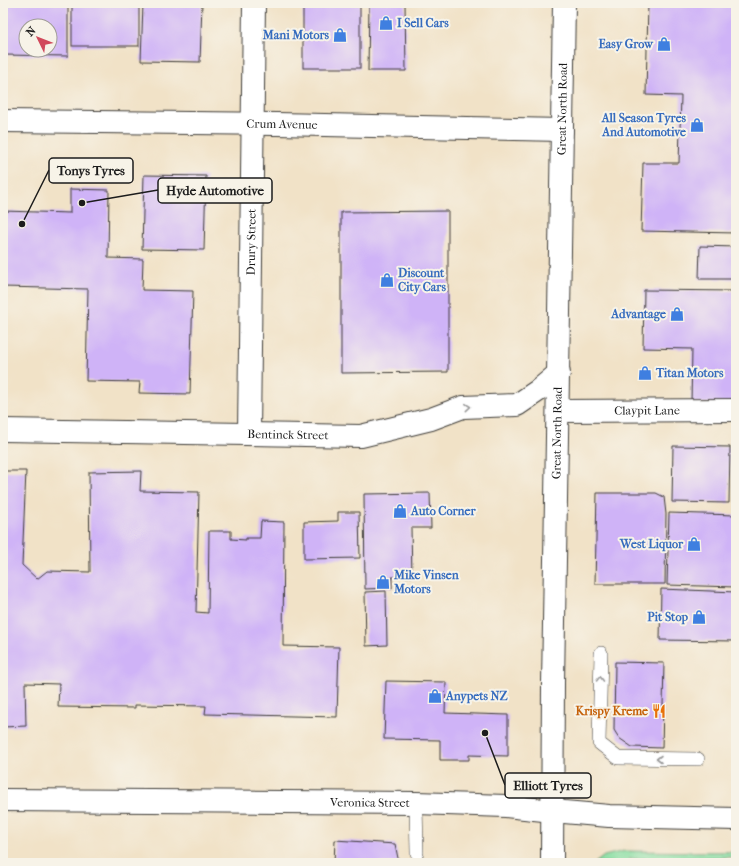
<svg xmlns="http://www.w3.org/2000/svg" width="739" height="866" font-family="'IM FELL French Canon',serif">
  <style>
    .green { fill: #88dea2; stroke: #527d5f }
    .building { fill: #cfb3f7; fill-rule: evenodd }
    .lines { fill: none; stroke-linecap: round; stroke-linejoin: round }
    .lane-casing { stroke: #3c3a36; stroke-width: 14 }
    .street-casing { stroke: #3c3a36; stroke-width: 24 }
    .secondary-casing { stroke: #3c3a36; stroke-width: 24 }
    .lane { stroke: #fff; stroke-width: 13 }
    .street { stroke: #fff; stroke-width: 22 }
    .secondary { stroke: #fff; stroke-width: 22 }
    .oneway { stroke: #999 }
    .labels { text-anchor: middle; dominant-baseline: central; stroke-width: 4; stroke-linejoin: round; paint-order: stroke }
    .shop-label { font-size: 12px; font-weight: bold; fill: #366cbe; stroke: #f7f3e8; text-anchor: start }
    .street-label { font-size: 12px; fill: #1c1c1c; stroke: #f7f3e8 }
    .food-label { font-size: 12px; font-weight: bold; fill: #c56008; stroke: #f7f3e8; text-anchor: end }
    .leader { fill: none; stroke: #1c1c1c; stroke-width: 1.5 }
    .callout-dot { fill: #1c1c1c; stroke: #f7f3e8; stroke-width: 1.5 }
    .callout { fill: #f7f3e8; stroke: #1c1c1c; stroke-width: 1.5 }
    .callout-label { font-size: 13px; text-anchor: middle; font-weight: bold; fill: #1c1c1c }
  </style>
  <rect width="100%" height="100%" fill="#f7f3e8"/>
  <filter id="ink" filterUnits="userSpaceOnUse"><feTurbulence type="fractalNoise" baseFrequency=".025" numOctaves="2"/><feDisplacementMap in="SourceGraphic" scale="8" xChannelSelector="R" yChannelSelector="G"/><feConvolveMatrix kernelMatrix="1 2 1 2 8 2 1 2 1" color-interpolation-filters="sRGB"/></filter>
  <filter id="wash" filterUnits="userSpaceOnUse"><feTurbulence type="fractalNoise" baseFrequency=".012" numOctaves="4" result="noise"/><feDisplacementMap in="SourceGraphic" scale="16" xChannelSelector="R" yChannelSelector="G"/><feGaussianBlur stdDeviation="0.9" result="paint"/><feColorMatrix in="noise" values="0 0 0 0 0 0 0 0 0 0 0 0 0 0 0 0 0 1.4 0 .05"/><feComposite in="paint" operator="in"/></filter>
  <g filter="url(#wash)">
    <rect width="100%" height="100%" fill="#f1e2c7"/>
    <path class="green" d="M624,851L736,852V857L629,859L628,863H595L604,856Z"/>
    <g id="blocks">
      <g class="building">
        <path d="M3,3H68V56L3,55ZM26,26H50V50H26Z"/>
        <rect x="72" y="3" width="67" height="43"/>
        <path d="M143,3H202L200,62L141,61Z"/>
        <rect x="303" y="3" width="57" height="65"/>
        <path d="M369,3H405L406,71H368Z"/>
        <path d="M648,3L736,4V233L641,231L643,163H679L681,96L646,95Z"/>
        <path d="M144,175L206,176L204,250L142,249Z"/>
        <path d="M70,189L109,190L108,258L143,259L142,290L193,291L190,394L139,393L140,382L86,381L88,289L3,287V211L70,213Z"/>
        <path d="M448,211V372L341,373V212Z"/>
        <path d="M700,246L736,247V279H699Z"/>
        <path d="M644,290L736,291V404L691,403L692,349L643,348Z"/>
        <path d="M673,446L730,447L729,503L672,502Z"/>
        <path d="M3,471H26L22,565L37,579L47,571L90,572L89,472L141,471L140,491L199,492L196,612L208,613L209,531H231V539L246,540V538H260L261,521L284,522L283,646L339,647L337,717L205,714L206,706L135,705V708L58,707L59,684L25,683L26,726L3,727Z"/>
        <path d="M430,493L431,528H411L412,577H392V588L365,589L364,494Z"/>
        <path d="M597,493H656L664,497L666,514L665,584H595Z"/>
        <path d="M338,512H359L360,558L304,559V522L338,521Z"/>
        <path d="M669,513L736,515V587L667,585Z"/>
        <path d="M661,589L736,592V641L660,640Z"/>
        <path d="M386,591L387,645L366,646L365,592Z"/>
        <path d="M615,662L664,663L662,748L632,747L619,738L614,730Z"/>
        <path d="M386,681L446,682L445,713L508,715V756L469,755V760H440V740L384,739Z"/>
        <path d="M335,840L395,844L399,863H334Z"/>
      </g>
    </g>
  </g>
  <g filter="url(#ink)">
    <use href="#blocks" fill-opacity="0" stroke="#3c3a36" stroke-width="1"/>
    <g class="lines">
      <defs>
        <g id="lane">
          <path d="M601,653L599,743L618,758L698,759"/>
          <path d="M416,803L417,853"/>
        </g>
        <g id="street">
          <path id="s1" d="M3,121L277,124L562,130"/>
          <path id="s2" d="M558,411L736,410"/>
          <path id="s3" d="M3,430L361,436L431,419L463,407L517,405L539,390L559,373"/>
          <path id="s4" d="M249,434L254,3"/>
          <path id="s5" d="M3,800L416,803L506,806L553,811"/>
        </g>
        <g id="secondary">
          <path d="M553,811L609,816L736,819"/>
          <path id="s6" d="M552,863L553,684L564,3"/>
        </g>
      </defs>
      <use href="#lane" class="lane-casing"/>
      <use href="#street" class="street-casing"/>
      <use href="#secondary" class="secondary-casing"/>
      <use href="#lane" class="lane"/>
      <use href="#street" class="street"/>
      <use href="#secondary" class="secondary"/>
    </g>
    <defs><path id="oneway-chevron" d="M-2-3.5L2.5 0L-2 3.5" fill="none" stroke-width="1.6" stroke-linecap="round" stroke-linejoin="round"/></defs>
    <g class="oneway">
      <use href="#oneway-chevron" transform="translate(468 407) rotate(-5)"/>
      <use href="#oneway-chevron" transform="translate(600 679) rotate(-89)"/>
      <use href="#oneway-chevron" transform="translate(659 759) rotate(-180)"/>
    </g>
  </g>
  <defs>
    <symbol id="shop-bare" viewBox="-9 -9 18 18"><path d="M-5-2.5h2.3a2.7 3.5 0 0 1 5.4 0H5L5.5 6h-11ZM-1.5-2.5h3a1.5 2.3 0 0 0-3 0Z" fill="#3f7fe0" stroke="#f7f3e8" stroke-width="2.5" paint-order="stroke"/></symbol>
    <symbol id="restaurant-bare" viewBox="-9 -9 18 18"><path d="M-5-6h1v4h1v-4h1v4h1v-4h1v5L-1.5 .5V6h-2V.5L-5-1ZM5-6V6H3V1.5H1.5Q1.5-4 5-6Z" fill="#e8710a" stroke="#f7f3e8" stroke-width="2.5" paint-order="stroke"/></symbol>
  </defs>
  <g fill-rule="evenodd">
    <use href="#shop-bare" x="376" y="13" width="20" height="20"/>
    <use href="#shop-bare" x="330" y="25" width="20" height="20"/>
    <use href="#shop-bare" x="654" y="34" width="20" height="20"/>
    <use href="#shop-bare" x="687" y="115" width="20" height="20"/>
    <use href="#shop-bare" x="377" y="270" width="20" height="20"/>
    <use href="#shop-bare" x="667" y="304" width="20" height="20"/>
    <use href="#shop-bare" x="635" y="363" width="20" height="20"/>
    <use href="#shop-bare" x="390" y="501" width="20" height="20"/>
    <use href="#shop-bare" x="684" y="534" width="20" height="20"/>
    <use href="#shop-bare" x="373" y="572" width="20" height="20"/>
    <use href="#shop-bare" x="689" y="607" width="20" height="20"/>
    <use href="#shop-bare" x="425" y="686" width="20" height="20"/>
    <use href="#restaurant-bare" x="649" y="701" width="20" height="20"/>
  </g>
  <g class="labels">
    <g class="shop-label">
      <text x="397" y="23">I Sell Cars</text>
      <text x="329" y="35" text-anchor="end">Mani Motors</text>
      <text x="653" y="44" text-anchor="end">Easy Grow</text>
      <text x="686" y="118" text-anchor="end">All Season Tyres<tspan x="686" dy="14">And Automotive</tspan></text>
      <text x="398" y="273">Discount<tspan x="398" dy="14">City Cars</tspan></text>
      <text x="666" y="314" text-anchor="end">Advantage</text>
      <text x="656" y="373">Titan Motors</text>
      <text x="411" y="511">Auto Corner</text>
      <text x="683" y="544" text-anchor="end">West Liquor</text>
      <text x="394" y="575">Mike Vinsen<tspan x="394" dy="14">Motors</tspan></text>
      <text x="688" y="617" text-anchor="end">Pit Stop</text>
      <text x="446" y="696">Anypets NZ</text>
    </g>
    <g class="street-label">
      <text stroke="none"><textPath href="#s6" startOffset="754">Great North Road</textPath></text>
      <text stroke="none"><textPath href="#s1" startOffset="279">Crum Avenue</textPath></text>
      <text stroke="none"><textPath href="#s4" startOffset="192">Drury Street</textPath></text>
      <text stroke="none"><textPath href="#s2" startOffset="89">Claypit Lane</textPath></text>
      <text stroke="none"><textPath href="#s6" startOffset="430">Great North Road</textPath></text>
      <text stroke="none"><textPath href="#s3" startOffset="285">Bentinck Street</textPath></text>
      <text stroke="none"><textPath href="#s5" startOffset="367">Veronica Street</textPath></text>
    </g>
    <g class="food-label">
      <text x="648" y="711">Krispy Kreme</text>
    </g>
  </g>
  <path class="leader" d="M22 224L49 170M82 203L158 190M485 733L505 785"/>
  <g class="callout-dot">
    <circle cx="22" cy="224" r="4"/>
    <circle cx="82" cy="203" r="4"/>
    <circle cx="485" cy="733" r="4"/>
  </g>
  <g class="callout">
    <rect x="49" y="158" width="84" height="25" rx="4"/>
    <rect x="158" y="178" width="114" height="25" rx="4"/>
    <rect x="505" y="773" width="86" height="25" rx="4"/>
  </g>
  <g class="callout-label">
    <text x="91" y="175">Tonys Tyres</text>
    <text x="215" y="195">Hyde Automotive</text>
    <text x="548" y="790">Elliott Tyres</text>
  </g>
  <rect width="739" height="866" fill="none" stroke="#f7f3e8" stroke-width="16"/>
  <g transform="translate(38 38) rotate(313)"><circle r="19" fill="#f7f3e8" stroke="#9f9d96"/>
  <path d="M0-3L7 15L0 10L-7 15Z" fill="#d1495b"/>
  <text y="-6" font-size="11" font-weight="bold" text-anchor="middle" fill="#1c1c1c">N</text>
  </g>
</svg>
